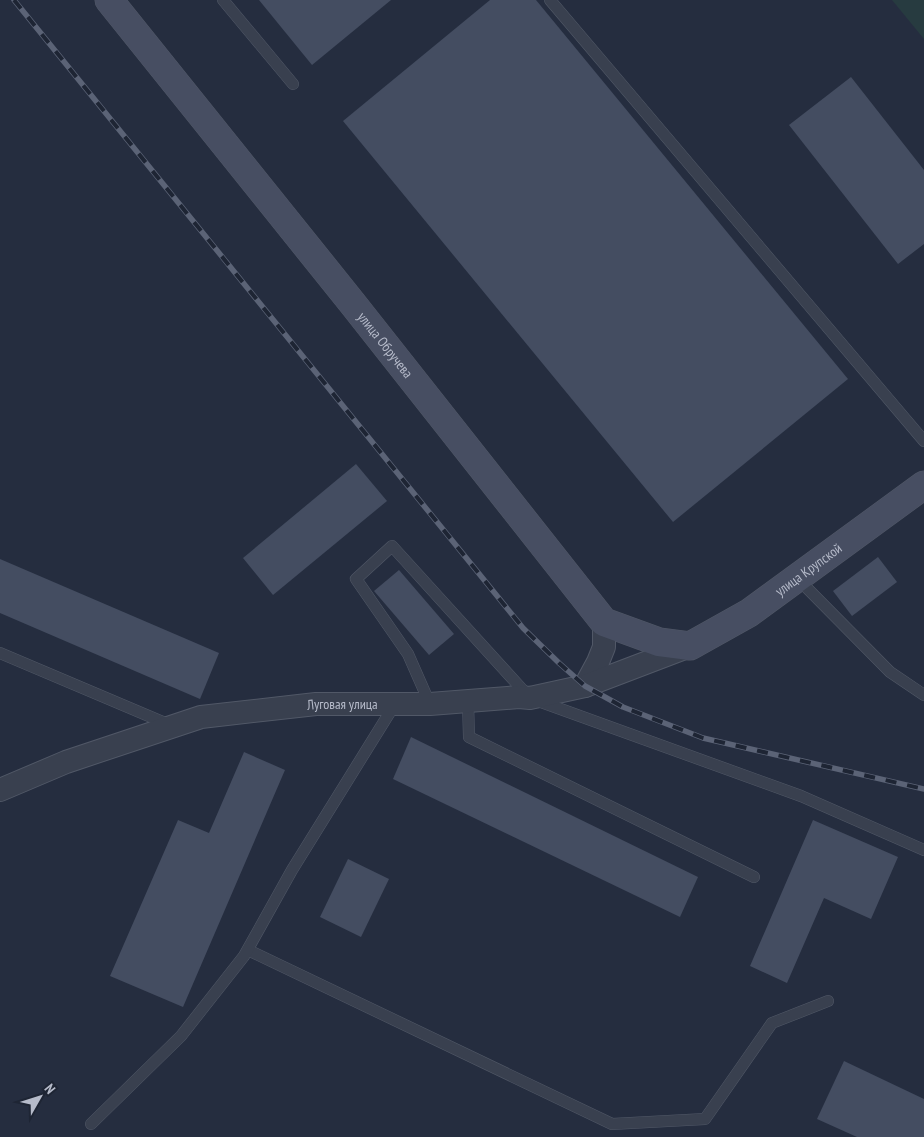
<svg xmlns="http://www.w3.org/2000/svg" width="924" height="1137" font-family="'PT Sans Narrow',sans-serif">
  <style>
    .green { fill: #273b40 }
    .building { fill: #444d61 }
    .lines { fill: none; stroke-linecap: round; stroke-linejoin: round }
    .lane-casing { stroke: #515867; stroke-width: 12 }
    .street-casing { stroke: #515867; stroke-width: 24 }
    .secondary-casing { stroke: #515867; stroke-width: 29 }
    .lane { stroke: #39404f; stroke-width: 11 }
    .street { stroke: #39404f; stroke-width: 22 }
    .secondary { stroke: #474e62; stroke-width: 28 }
    .rail-casing { stroke: #5b6376; stroke-width: 5.5 }
    .rail { stroke: #1e2534; stroke-width: 4; stroke-dasharray: 11; stroke-linecap: butt }
    .labels { text-anchor: middle; dominant-baseline: central; stroke-width: 4.5; stroke-linejoin: round; paint-order: stroke }
    .street-label { font-size: 14px; fill: #b6bbca; stroke: #1e2534 }
  </style>
  <rect width="100%" height="100%" fill="#252d3f"/>
  <path class="green" d="M892,0H924V39Z"/>
  <g class="building">
    <path d="M259,0H391L312,65Z"/>
    <path d="M490,0H536L848,379L673,522L343,121Z"/>
    <path d="M851,77L924,170V244L898,264L789,125Z"/>
    <path d="M356,464L387,501L273,595L243,558Z"/>
    <path d="M878,557L897,582L852,616L833,591Z"/>
    <path d="M0,559L219,653L200,699L0,613Z"/>
    <path d="M399,570L454,634L429,655L374,591Z"/>
    <path d="M411,737L698,877L680,917L393,779Z"/>
    <path d="M244,752L285,770L183,1007L110,976L178,820L209,833Z"/>
    <path d="M813,820L898,857L871,919L824,898L787,983L750,966Z"/>
    <path d="M348,859L389,879L361,937L320,917Z"/>
    <path d="M844,1061L924,1099V1137H857L817,1119Z"/>
  </g>
  <g class="lines">
    <defs>
      <g id="lane">
        <path d="M223,0L293,84"/>
        <path d="M550,0L924,441"/>
        <path d="M798,579L890,672L924,695"/>
        <path d="M0,653L170,725"/>
        <path d="M468,702L469,737L754,877"/>
        <path d="M430,704L408,654L356,579L392,546L530,698L801,796L924,850"/>
        <path d="M248,950L612,1124L705,1119L772,1023L828,1001"/>
        <path d="M91,1124L181,1036L244,956L292,870L395,704"/>
      </g>
      <g id="street">
        <path d="M585,686L598,662L604,647V622"/>
        <path id="s1" d="M0,790L66,762L201,717L316,704H430L519,697L530,698L585,686L690,646"/>
      </g>
      <g id="secondary">
        <path id="s2" d="M109,0L353,304L604,622L659,642L690,646L749,613L924,485"/>
      </g>
    </defs>
    <use href="#lane" class="lane-casing"/>
    <use href="#street" class="street-casing"/>
    <use href="#secondary" class="secondary-casing"/>
    <use href="#lane" class="lane"/>
    <use href="#street" class="street"/>
    <use href="#secondary" class="secondary"/>
    <defs>
      <path id="rail" d="M14,0L523,628L559,663L585,686L623,707L703,738L924,789"/>
    </defs>
    <use href="#rail" class="rail-casing"/>
    <use href="#rail" class="rail"/>
  </g>
  <g class="labels">
    <g class="street-label">
      <text stroke="none"><textPath href="#s2" startOffset="442">улица Обручева</textPath></text>
      <text stroke="none"><textPath href="#s2" startOffset="1026">улица Крупской</textPath></text>
      <text stroke="none"><textPath href="#s1" startOffset="356">Луговая улица</textPath></text>
    </g>
  </g>
  <g transform="translate(40 1097) rotate(51)" stroke="#1e2534" stroke-width="4" paint-order="stroke">
  <path d="M0-4L9 19L0 12L-9 19Z" fill="#b6bbca"/>
  <text y="-8" font-size="14" font-weight="bold" text-anchor="middle" fill="#b6bbca">N</text>
  </g>
</svg>
